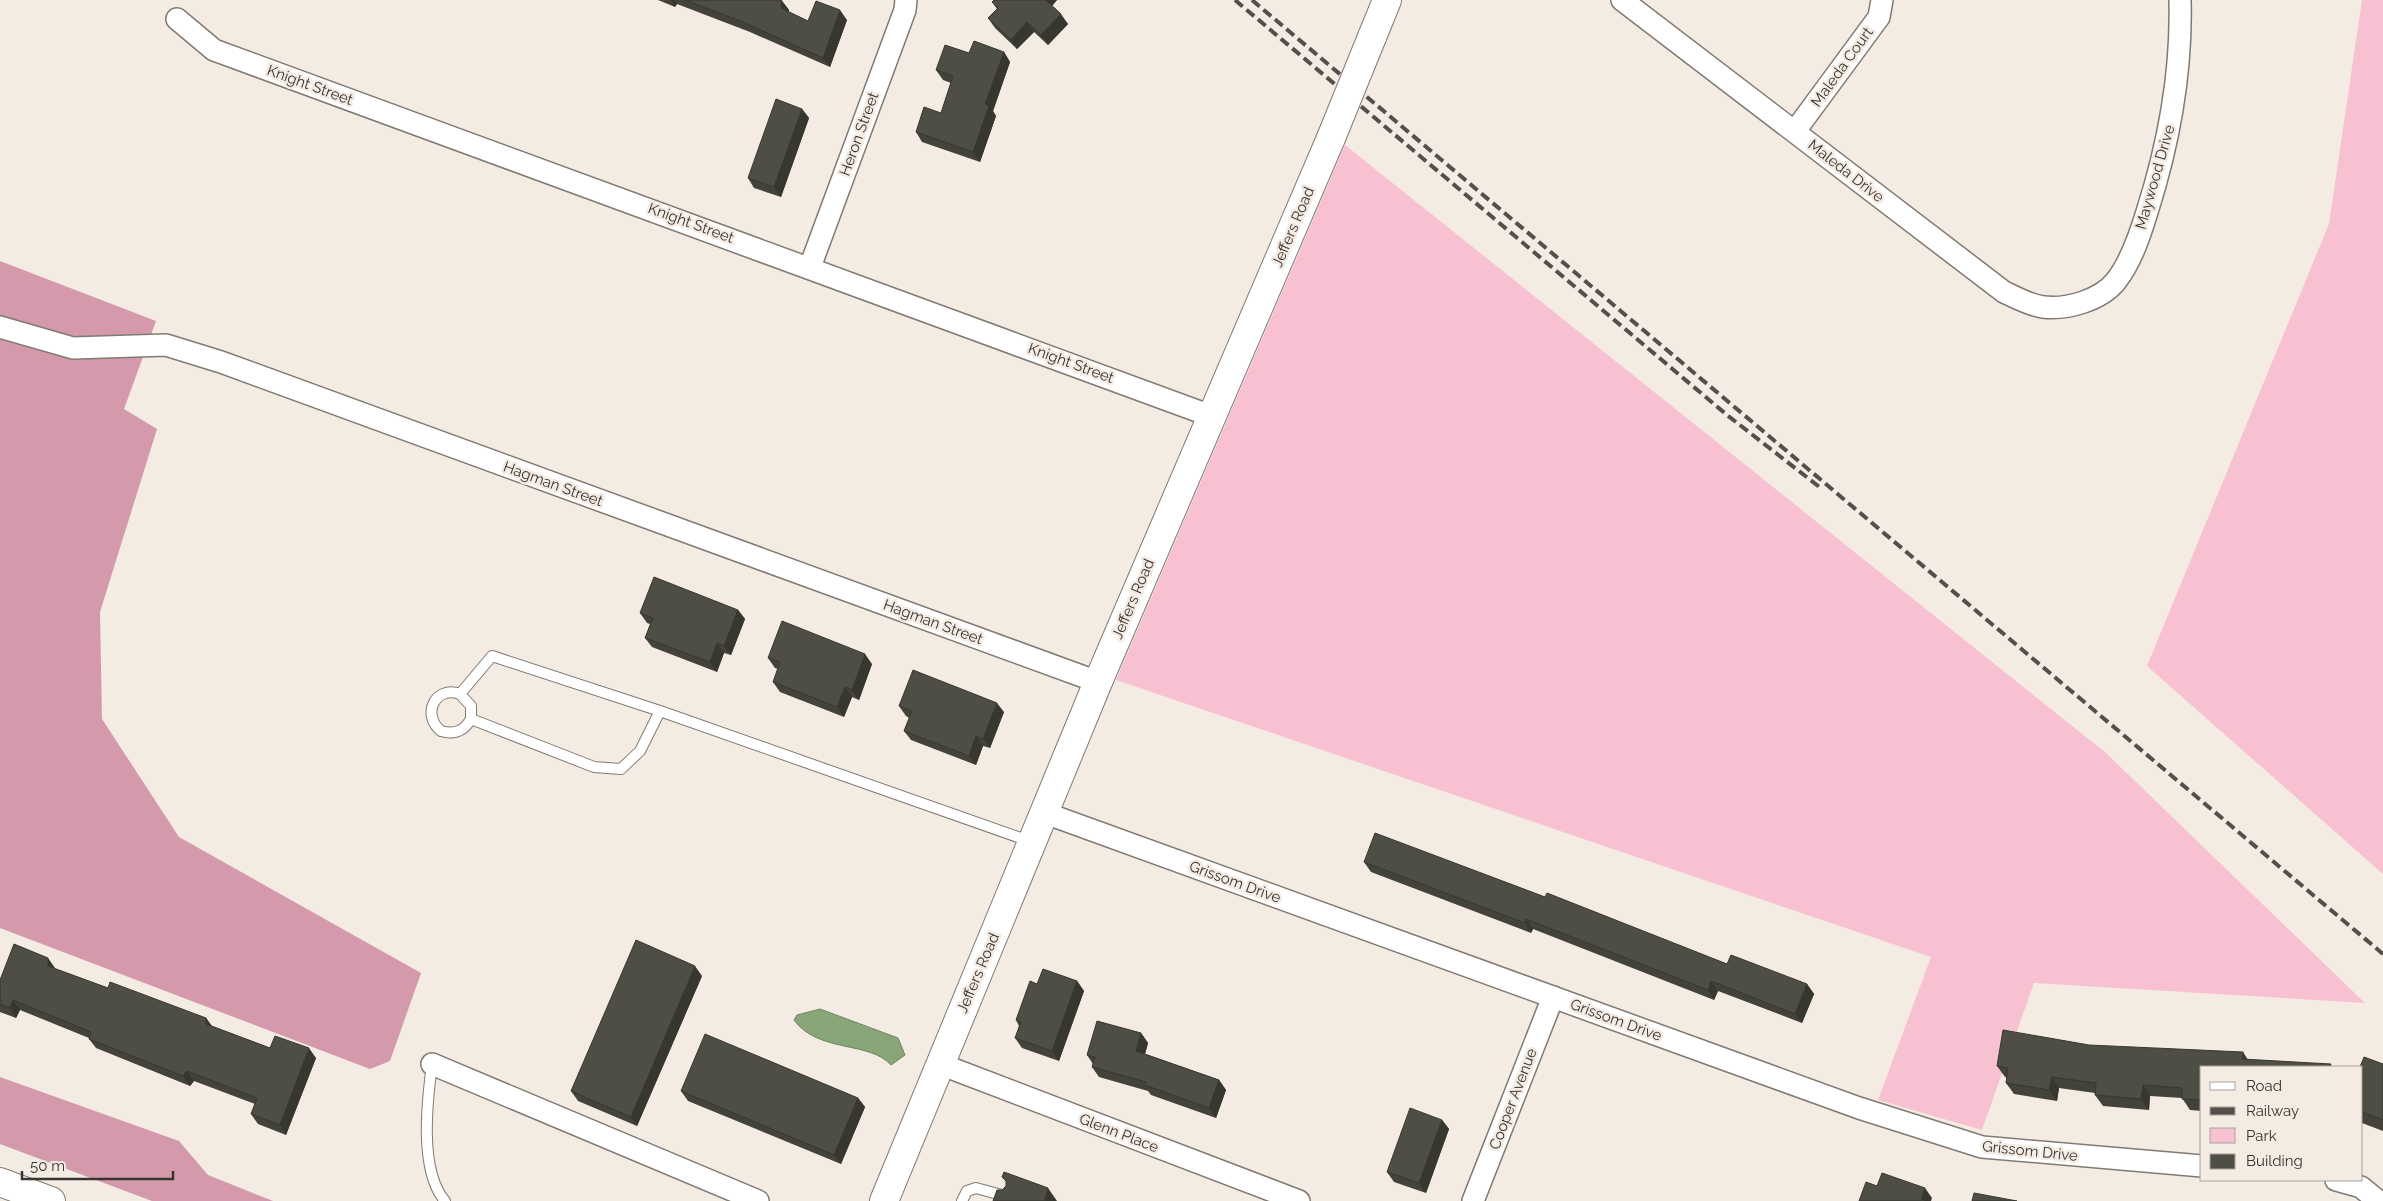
<svg xmlns="http://www.w3.org/2000/svg" width="2383" height="1201" font-family="Raleway,sans-serif">
  <style>
    .green { fill: #f8c1d1 }
    .forest { fill: #d49aac }
    .water { fill: #89a678; stroke: #718463 }
    .lines { fill: none; stroke-linecap: round; stroke-linejoin: round }
    .service-casing { stroke: #817a72; stroke-width: 12 }
    .minor-casing { stroke: #817a72; stroke-width: 24 }
    .secondary-casing { stroke: #817a72; stroke-width: 30 }
    .primary-casing { stroke: #817a72; stroke-width: 30 }
    .service { stroke: #fff; stroke-width: 10 }
    .minor { stroke: #fff; stroke-width: 21 }
    .secondary { stroke: #fff; stroke-width: 28 }
    .primary { stroke: #fff; stroke-width: 28 }
    .rail { stroke: #544f4c; stroke-width: 4; stroke-dasharray: 10 5; stroke-linecap: butt }
    .secondary-bridge-casing { stroke: #817a72; stroke-width: 30; stroke-linecap: butt }
    .secondary-bridge { stroke: #fff; stroke-width: 28 }
    .wall { fill: #44433b }
    .shaded-wall { fill: #373730 }
    .building { fill: #4f4e45; stroke: #373730 }
    .labels { text-anchor: middle; dominant-baseline: central; stroke-width: 5; stroke-linejoin: round; paint-order: stroke }
    .street-label { font-size: 15px; fill: #383431; stroke: #f4ebe3 }
  </style>
  <rect width="100%" height="100%" fill="#f4ebe3"/>
  <g class="green">
    <path d="M2362,0H2383V874L2147,666L2329,224Z"/>
    <path d="M1345,145L2106,753L2365,1003L2034,983L1982,1130L1878,1100L1931,957L1116,680Z"/>
  </g>
  <g class="forest">
    <path d="M0,261L156,321L124,409L157,429L100,612L102,719L179,837L421,973L390,1061L370,1069L0,928Z"/>
    <path d="M0,1077L179,1141L208,1175L273,1201H152L0,1144Z"/>
  </g>
  <path class="water" d="M820,1009L898,1038L905,1055L891,1065C870,1041 818,1053 794,1020L797,1015Z"/>
  <g class="lines">
    <defs>
      <g id="service">
        <path d="M460,694C435,685 421,715 441,731C455,735 464,731 471,719"/>
        <path d="M660,711L640,751L621,769L594,767L471,719V706L460,694L492,656L660,711L1032,842"/>
        <path d="M432,1064C427,1102 419,1171 445,1201"/>
        <path d="M962,1201L967,1191L976,1188L1009,1197"/>
      </g>
      <g id="minor">
        <path d="M1622,0L2004,292C2017,298 2029,305 2043,307C2067,310 2101,300 2116,281C2131,262 2140,235 2147,212C2169,143 2182,73 2180,0"/>
        <path d="M177,19L214,50L1211,416"/>
        <path d="M1795,131L1879,17L1882,0"/>
        <path d="M810,267L905,10L906,0"/>
        <path d="M0,327L73,348L166,345L221,362L1098,682"/>
        <path d="M1045,813L1859,1108L1982,1147L2202,1166"/>
        <path d="M432,1064L758,1201"/>
        <path d="M940,1064L1299,1201"/>
        <path d="M2336,1180L2361,1187L2378,1201"/>
        <path d="M1473,1201L1553,997"/>
      </g>
      <g id="secondary">
        <path d="M1372,37L1387,0"/>
        <path d="M884,1201L1098,682L1331,138"/>
      </g>
      <path id="primary" d="M0,1182L51,1201"/>
    </defs>
    <use href="#service" class="service-casing"/>
    <use href="#minor" class="minor-casing"/>
    <use href="#secondary" class="secondary-casing"/>
    <use href="#primary" class="primary-casing"/>
    <use href="#service" class="service"/>
    <use href="#minor" class="minor"/>
    <use href="#secondary" class="secondary"/>
    <use href="#primary" class="primary"/>
    <g class="rail">
      <path d="M1235,0L1727,415L1822,489"/>
      <path d="M1252,0L2383,954"/>
    </g>
    <defs>
      <path id="secondary-bridge" d="M1331,138L1372,37"/>
    </defs>
    <use href="#secondary-bridge" class="secondary-bridge-casing"/>
    <use href="#secondary-bridge" class="secondary-bridge"/>
  </g>
  <g class="wall">
    <path d="M658,0H782V1L789,10L788,12L808,21L847,20L830,67L750,32L677,4L675,7Z"/>
    <path d="M1057,0L1052,6L1068,24L1048,45L1034,32L1017,49L995,28L988,18L997,9L992,2Z"/>
    <path d="M1004,52L1010,62L993,111L996,116L980,162L922,142L916,132L941,113L951,83L943,80L936,70L969,53Z"/>
    <path d="M802,109L809,118L781,197L754,188L748,178Z"/>
    <path d="M738,610L745,619L731,655L724,653L717,672L652,647L645,638L650,624L647,623L640,613Z"/>
    <path d="M768,658L872,664L859,700L852,697L844,717L780,692L773,682L778,669L775,668Z"/>
    <path d="M899,706L1004,712L990,748L983,746L976,765L911,740L904,731L909,718L906,716Z"/>
    <path d="M1364,862L1545,897L1727,964L1807,984L1814,994L1802,1023L1718,991L1714,1000L1533,929L1531,933L1371,872Z"/>
    <path d="M55,968V969L108,988L206,1018L212,1026L270,1048L316,1058L286,1135L258,1124L251,1114L255,1104L194,1081L190,1086L96,1048L89,1039V1038L20,1010L16,1018L0,1012V980Z"/>
    <path d="M702,976L637,1126L578,1101L571,1091Z"/>
    <path d="M1077,981L1084,991L1059,1061L1022,1048L1015,1038L1019,1026L1016,1020L1037,984Z"/>
    <path d="M1141,1033L1148,1043L1145,1054L1219,1080L1226,1090L1216,1118L1151,1095L1148,1091L1099,1077L1092,1067L1093,1064L1087,1055Z"/>
    <path d="M2383,1064V1131L2362,1123V1067Z"/>
    <path d="M1997,1066L2202,1067V1111L2190,1110L2182,1098L2150,1096L2149,1110L2103,1106L2095,1095V1093L2059,1088L2057,1101L2014,1094L2006,1083L2007,1078L2005,1077Z"/>
    <path d="M681,1091L858,1098L865,1107L841,1164L688,1101Z"/>
    <path d="M1442,1120L1449,1129L1426,1193L1394,1182L1387,1172Z"/>
  </g>
  <g class="shaded-wall">
    <path d="M671,0H674L677,4L675,7Z"/>
    <path d="M775,0H782V1L789,10L788,18Z"/>
    <path d="M1045,0H1057L1050,8Z"/>
    <path d="M840,10L847,20L830,67L823,58Z"/>
    <path d="M1061,14L1068,24L1048,45L1041,35Z"/>
    <path d="M1027,22L1034,32L1017,49L1011,40Z"/>
    <path d="M1004,52L1010,62L993,111L996,116L980,162L973,152L985,104Z"/>
    <path d="M802,109L809,118L781,197L774,187Z"/>
    <path d="M738,610L745,619L731,655L724,646Z"/>
    <path d="M717,643L724,653L717,672L710,662Z"/>
    <path d="M865,654L872,664L859,700L852,690Z"/>
    <path d="M845,687L852,697L844,717L837,707Z"/>
    <path d="M997,703L1004,712L990,748L983,739Z"/>
    <path d="M976,736L983,746L976,765L969,756Z"/>
    <path d="M1526,919L1533,929L1531,933L1525,923Z"/>
    <path d="M48,958L55,968V976L48,966Z"/>
    <path d="M695,966L702,976L637,1126L631,1117Z"/>
    <path d="M1077,981L1084,991L1059,1061L1052,1051Z"/>
    <path d="M1711,981L1718,991L1714,1000L1708,990Z"/>
    <path d="M1807,984L1814,994L1802,1023L1795,1014Z"/>
    <path d="M13,1000L20,1010L16,1018L10,1008Z"/>
    <path d="M206,1018L213,1028L206,1024Z"/>
    <path d="M1141,1033L1148,1043L1143,1061L1136,1051Z"/>
    <path d="M309,1048L316,1058L286,1135L280,1125Z"/>
    <path d="M2243,1052L2250,1063L2242,1059Z"/>
    <path d="M187,1071L194,1081L190,1086L183,1076Z"/>
    <path d="M2052,1077L2059,1088L2057,1101L2049,1090Z"/>
    <path d="M1219,1080L1226,1090L1216,1118L1209,1108Z"/>
    <path d="M2143,1085L2150,1096L2149,1110L2141,1099Z"/>
    <path d="M858,1098L865,1107L841,1164L834,1155Z"/>
    <path d="M1442,1120L1449,1129L1426,1193L1419,1183Z"/>
    <path d="M1048,1188L1057,1201H1044Z"/>
    <path d="M1925,1188L1932,1198L1931,1201H1923L1921,1199Z"/>
  </g>
  <g class="building">
    <path d="M685,0H780L782,1L781,8L808,21L816,1L840,10L823,58L743,22Z"/>
    <path d="M994,0H1046L1061,14L1041,35L1027,22L1011,40L988,18L998,8L992,2Z"/>
    <path d="M974,41L1004,52L985,104L989,106L973,152L916,132L924,107L941,113L953,76L936,70L945,45L969,53Z"/>
    <path d="M776,99L802,109L774,187L748,178Z"/>
    <path d="M654,577L738,610L724,646L717,643L710,662L645,638L653,618L640,613Z"/>
    <path d="M782,621L865,654L852,690L845,687L837,707L773,682L780,662L768,658Z"/>
    <path d="M913,670L997,703L983,739L976,736L969,756L904,731L912,711L899,706Z"/>
    <path d="M1375,833L1545,897L1547,893L1727,964L1731,955L1807,984L1795,1014L1711,981L1708,990L1526,919L1525,923L1364,862Z"/>
    <path d="M636,940L695,966L631,1117L571,1091Z"/>
    <path d="M14,944L48,958V966L108,988L110,982L206,1018V1024L270,1048L275,1036L309,1048L280,1125L251,1114L257,1098L187,1071L183,1076L89,1039L91,1032L13,1000L10,1008L0,1004V980Z"/>
    <path d="M1043,969L1077,981L1052,1051L1015,1038L1021,1022L1016,1020L1030,981L1037,984Z"/>
    <path d="M1097,1021L1141,1033L1136,1051L1219,1080L1209,1108L1145,1085L1146,1082L1092,1067L1095,1057L1087,1055Z"/>
    <path d="M2003,1030L2089,1045L2243,1052L2242,1059L2331,1064L2330,1067H2202V1100L2182,1099V1088L2143,1085L2141,1099L2095,1095L2096,1083L2052,1077L2049,1090L2006,1083L2008,1068L1997,1066Z"/>
    <path d="M705,1034L858,1098L834,1155L681,1091Z"/>
    <path d="M2364,1057L2383,1064V1120L2362,1112V1067H2360Z"/>
    <path d="M1410,1108L1442,1120L1419,1183L1387,1172Z"/>
    <path d="M1004,1172L1048,1188L1044,1201H993L997,1190H1002L1006,1186V1181L1002,1177Z"/>
    <path d="M1882,1173L1925,1188L1921,1199L1927,1201H1859L1866,1182L1877,1186Z"/>
    <path d="M1974,1193L2017,1201H1972Z"/>
  </g>
  <g class="labels">
    <g class="street-label">
      <text transform="translate(1842 67) rotate(-54)">Maleda Court</text>
      <text transform="translate(310 85) rotate(20)">Knight Street</text>
      <text transform="translate(859 134) rotate(-70)">Heron Street</text>
      <text transform="translate(1846 171) rotate(38)">Maleda Drive</text>
      <text transform="translate(2155 177) rotate(-74)">Maywood Drive</text>
      <text transform="translate(691 223) rotate(20)">Knight Street</text>
      <text transform="translate(1293 227) rotate(-67)">Jeffers Road</text>
      <text transform="translate(1071 363) rotate(20)">Knight Street</text>
      <text transform="translate(553 484) rotate(20)">Hagman Street</text>
      <text transform="translate(1133 599) rotate(-67)">Jeffers Road</text>
      <text transform="translate(933 622) rotate(20)">Hagman Street</text>
      <text transform="translate(1235 882) rotate(20)">Grissom Drive</text>
      <text transform="translate(978 973) rotate(-67)">Jeffers Road</text>
      <text transform="translate(1616 1020) rotate(20)">Grissom Drive</text>
      <text transform="translate(1513 1099) rotate(-69)">Cooper Avenue</text>
      <text transform="translate(1119 1133) rotate(21)">Glenn Place</text>
      <text transform="translate(2030 1151) rotate(6)">Grissom Drive</text>
    </g>
  </g>
  <rect x="2200" y="1066" width="162" height="115" fill="#f4ebe3" stroke="#a9a29c"/>
  <rect x="2210" y="1082" width="25" height="8" fill="#ffffff" stroke="#a9a29c"/>
  <text x="2246" y="1091" font-size="15" fill="#383431">Road</text>
  <rect x="2210" y="1107" width="25" height="8" fill="#544f4c" stroke="#a9a29c"/>
  <text x="2246" y="1116" font-size="15" fill="#383431">Railway</text>
  <rect x="2210" y="1128" width="25" height="15" fill="#f8c1d1" stroke="#a9a29c"/>
  <text x="2246" y="1141" font-size="15" fill="#383431">Park</text>
  <rect x="2210" y="1154" width="25" height="15" fill="#4f4e45" stroke="#a9a29c"/>
  <text x="2246" y="1166" font-size="15" fill="#383431">Building</text>
  <path d="M22 1171v8h151v-8" fill="none" stroke="#383431" stroke-width="2.5"/>
  <text x="30" y="1171" font-size="15" fill="#383431" stroke="#f4ebe3" stroke-width="4" paint-order="stroke">50 m</text>
</svg>
